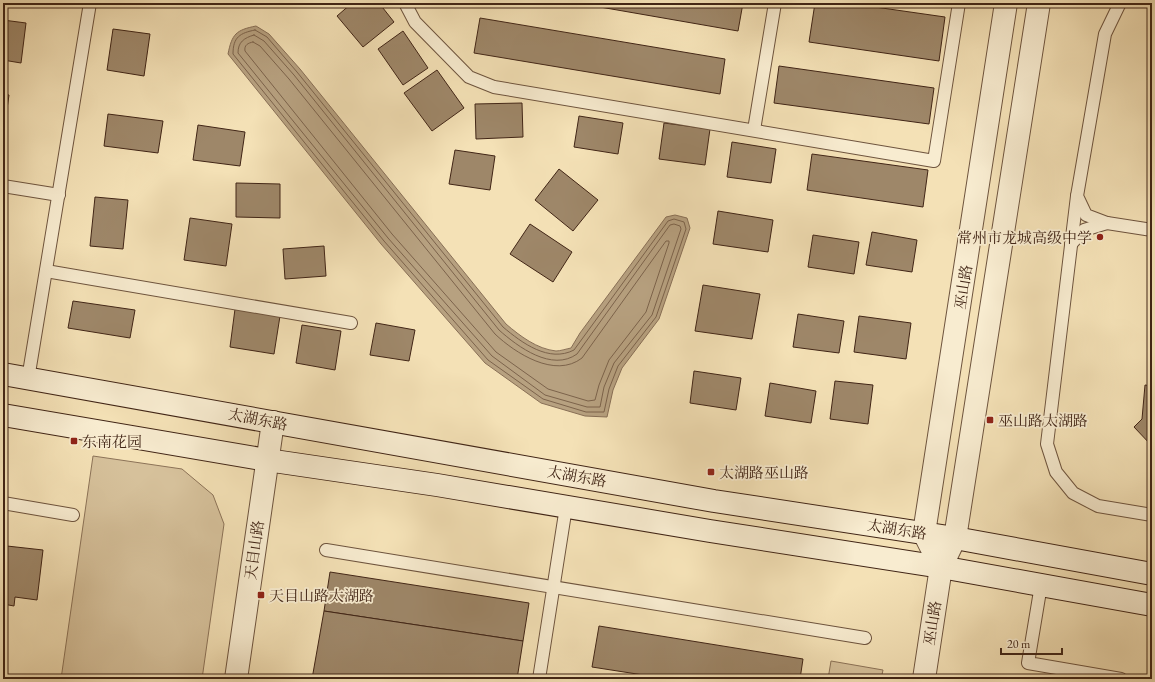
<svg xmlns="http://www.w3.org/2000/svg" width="1155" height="682" font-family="'EB Garamond','Noto Serif SC',serif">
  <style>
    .green { fill: #d6c19b; stroke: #8c7358 }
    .water { fill: #b7a180; stroke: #886f56 }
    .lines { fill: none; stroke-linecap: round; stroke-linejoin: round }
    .shore { stroke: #7c634b; stroke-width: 1 }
    .building { fill: #9e8769; stroke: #412516 }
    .service-casing { stroke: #6e543e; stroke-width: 14 }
    .tertiary-casing { stroke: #6e543e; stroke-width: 24 }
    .secondary-casing { stroke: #412516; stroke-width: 24 }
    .service { stroke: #f8ecd0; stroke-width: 12 }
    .tertiary { stroke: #f8ecd0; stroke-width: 22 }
    .secondary { stroke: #f8ecd0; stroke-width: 22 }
    .poi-dot { fill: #8f2418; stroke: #f8ecd0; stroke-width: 1.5 }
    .labels { text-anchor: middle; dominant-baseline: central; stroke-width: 3.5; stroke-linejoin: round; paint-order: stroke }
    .poi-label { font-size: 15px; fill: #412516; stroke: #f8ecd0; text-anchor: start }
    .street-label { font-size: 15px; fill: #412516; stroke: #f8ecd0 }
  </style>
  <rect width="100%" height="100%" fill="#f4e1b6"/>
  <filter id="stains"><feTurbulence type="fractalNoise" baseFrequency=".005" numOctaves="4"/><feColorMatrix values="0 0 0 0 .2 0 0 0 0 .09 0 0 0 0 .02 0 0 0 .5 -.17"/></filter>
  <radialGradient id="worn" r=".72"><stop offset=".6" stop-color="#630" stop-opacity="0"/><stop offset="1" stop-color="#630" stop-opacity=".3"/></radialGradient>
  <g class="green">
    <path d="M93,456L182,469L213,495L224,524L202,679H61Z"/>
    <path d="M831,661L883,670L881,679H828Z"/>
  </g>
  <path class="water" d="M256,26L269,34L300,69L506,324C520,336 537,349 556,351C560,351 566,349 571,348L580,333L666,217L675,215L687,218L690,228L659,319L622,368L613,390L607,417L585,416L541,403L485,363L381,244L228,54C232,34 236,30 256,26Z"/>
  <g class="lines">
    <g class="shore">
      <path d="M255,30L267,37L297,72L503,327C522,343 549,363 574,350L668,221L674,219L684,222L686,229L656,317L618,366L609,389L604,412H586L543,399L488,360L384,241L233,54C233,37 240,33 255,30Z"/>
      <path d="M254,35L264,41L294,75L499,330C518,347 552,372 577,354L670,225L674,224L680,226L681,229L652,315L614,363L604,387L600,407H587L545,395L492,356L388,238L238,53C238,42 244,38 254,35Z"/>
      <path d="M253,42L260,46L289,79L495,334C515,353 555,379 582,358L666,241H669V243L646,312L609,360L599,385L595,400L588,401L548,389L496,352L392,234L245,51C244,45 248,43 253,42Z"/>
    </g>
  </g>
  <g class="building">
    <path d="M352,3H379L394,22L363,47L337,16Z"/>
    <path d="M577,3H743L738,31Z"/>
    <path d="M815,3H847L945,17L939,61L809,42Z"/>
    <path d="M480,18L725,59L720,94L474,53Z"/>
    <path d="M3,20L26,23L21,63L3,60Z"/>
    <path d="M113,29L150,34L144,76L107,70Z"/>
    <path d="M403,31L428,68L403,85L378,49Z"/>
    <path d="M779,66L934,88L929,124L774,103Z"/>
    <path d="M437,70L464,108L432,131L404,93Z"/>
    <path d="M3,94L9,95L3,137Z"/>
    <path d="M522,103L523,137L476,139L475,104Z"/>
    <path d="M108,114L163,121L158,153L104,146Z"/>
    <path d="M579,116L623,123L618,154L574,147Z"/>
    <path d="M664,123L710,129L705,165L659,159Z"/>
    <path d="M198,125L245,132L240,166L193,160Z"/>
    <path d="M732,142L776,149L771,183L727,177Z"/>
    <path d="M455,150L495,156L490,190L449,184Z"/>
    <path d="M812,154L928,170L923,207L807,190Z"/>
    <path d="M559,169L598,200L573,231L535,200Z"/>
    <path d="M236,183L280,184V218L236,217Z"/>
    <path d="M95,197L128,200L123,249L90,246Z"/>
    <path d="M718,211L773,220L768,252L713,244Z"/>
    <path d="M190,218L232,224L226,266L184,260Z"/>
    <path d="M530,224L572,252L553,282L510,254Z"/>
    <path d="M872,232L917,240L912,272L866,265Z"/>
    <path d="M813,235L859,242L854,274L808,267Z"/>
    <path d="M324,246L326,276L285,279L283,249Z"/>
    <path d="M703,285L760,294L752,339L695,331Z"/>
    <path d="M73,301L135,310L130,338L68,328Z"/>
    <path d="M235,309L280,316L274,354L230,347Z"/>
    <path d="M798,314L844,321L839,353L793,347Z"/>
    <path d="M859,316L911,323L906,359L854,352Z"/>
    <path d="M376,323L415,330L409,361L370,355Z"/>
    <path d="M302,325L341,331L335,370L296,363Z"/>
    <path d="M694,371L741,378L736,410L690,403Z"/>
    <path d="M835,381L873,385L868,424L830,419Z"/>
    <path d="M770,383L816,391L811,423L765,416Z"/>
    <path d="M1145,385L1152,386V446L1134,427L1142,419Z"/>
    <path d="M7,546L43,550L37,600L15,597L14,606L3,604V560H5Z"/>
    <path d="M330,572L529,603L523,641L324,611Z"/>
    <path d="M324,611L523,641L517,679H312Z"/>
    <path d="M599,626L803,659L800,679H669L592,667Z"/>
  </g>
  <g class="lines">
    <defs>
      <g id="service">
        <path d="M405,3L415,22L469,77L494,87L934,161L959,3"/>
        <path d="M1120,3L1105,34L1077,196L1086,215L1107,223L1152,230"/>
        <path d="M754,130L775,3"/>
        <path d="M3,186L59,195"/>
        <path d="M1077,196L1047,444L1056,472L1073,493L1098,506L1152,515"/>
        <path d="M1071,244L1084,230L1107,223"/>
        <path d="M46,271L351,323"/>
        <path d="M28,379L90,3"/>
        <path d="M3,503L73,515"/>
        <path d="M326,550L865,638"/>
        <path d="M1041,585L1028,663L1121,679"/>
        <path d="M539,679L566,507"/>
      </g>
      <g id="tertiary">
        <path d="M941,567L924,533L1006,3"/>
        <path d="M236,679L273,422"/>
        <path d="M924,679L941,567L955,538L1039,3"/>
      </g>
      <g id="secondary">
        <path d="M3,374L714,501L955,538L1152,574"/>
        <path d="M3,415L267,460L437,485L710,531L941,567L1152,605"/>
      </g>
    </defs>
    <use href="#service" class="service-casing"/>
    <use href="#tertiary" class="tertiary-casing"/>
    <use href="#secondary" class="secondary-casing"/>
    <use href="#service" class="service"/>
    <use href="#tertiary" class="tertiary"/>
    <use href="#secondary" class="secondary"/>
  </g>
  <g class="poi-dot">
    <circle cx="1100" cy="237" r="4"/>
    <rect x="986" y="416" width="8" height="8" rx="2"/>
    <rect x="70" y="437" width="8" height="8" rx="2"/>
    <rect x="707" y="468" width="8" height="8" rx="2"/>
    <rect x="257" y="591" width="8" height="8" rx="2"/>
  </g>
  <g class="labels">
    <g class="poi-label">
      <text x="1092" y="237" text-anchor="end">常州市龙城高级中学</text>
      <text x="998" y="420">巫山路太湖路</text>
      <text x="82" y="441">东南花园</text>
      <text x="719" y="472">太湖路巫山路</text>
      <text x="269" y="595">天目山路太湖路</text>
    </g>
    <g class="street-label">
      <text transform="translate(963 287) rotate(-81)">巫山路</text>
      <text transform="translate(258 419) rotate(11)">太湖东路</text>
      <text transform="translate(577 476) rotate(10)">太湖东路</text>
      <text transform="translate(897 529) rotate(9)">太湖东路</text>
      <text transform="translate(254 550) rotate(-82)">天目山路</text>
      <text transform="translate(932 623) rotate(-81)">巫山路</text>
    </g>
  </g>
  <rect width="1155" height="682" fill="none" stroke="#f4e1b6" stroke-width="16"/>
  <rect x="4" y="4" width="1147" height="674" fill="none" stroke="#412516" stroke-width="2"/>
  <rect x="8" y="8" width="1139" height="666" fill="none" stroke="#412516"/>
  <path d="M1001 648v6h61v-6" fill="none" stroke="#412516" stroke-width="2"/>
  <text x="1007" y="648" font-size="12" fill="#412516" stroke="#f8ecd0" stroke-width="3" paint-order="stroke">20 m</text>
  <rect width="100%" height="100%" filter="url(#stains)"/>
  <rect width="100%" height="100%" fill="url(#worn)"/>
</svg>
